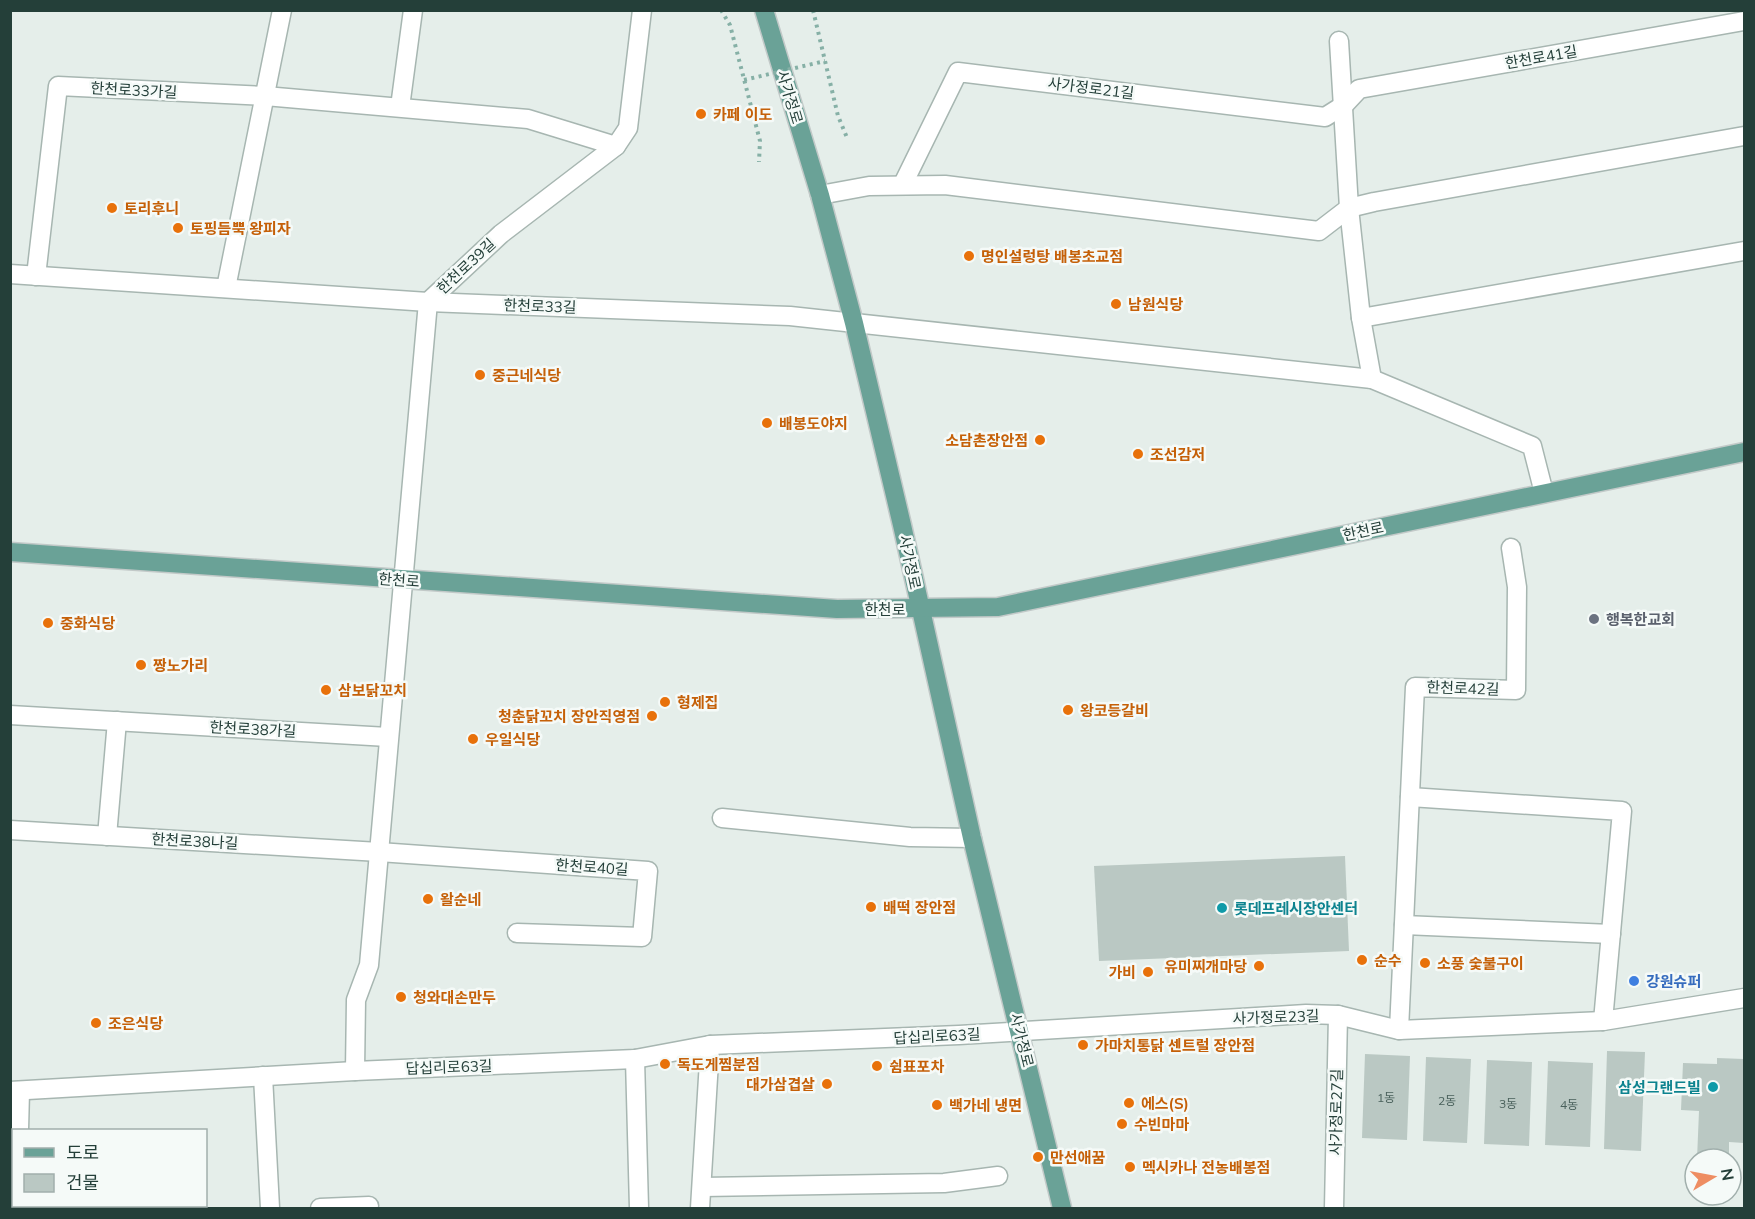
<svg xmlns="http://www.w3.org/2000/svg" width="1755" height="1219" font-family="Mulish,'Noto Sans KR',sans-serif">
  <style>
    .building { fill: #bac8c3 }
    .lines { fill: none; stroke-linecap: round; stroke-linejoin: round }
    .minor-casing { stroke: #a7b6b1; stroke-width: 21 }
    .major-casing { stroke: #c2c9c8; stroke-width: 21 }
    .path { stroke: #86b0a6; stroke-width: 4; stroke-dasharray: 3 4.5; stroke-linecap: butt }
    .minor { stroke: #fff; stroke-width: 18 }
    .major { stroke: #6aa297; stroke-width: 18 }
    .path-bridge { stroke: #86b0a6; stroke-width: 4; stroke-dasharray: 3 4.5; stroke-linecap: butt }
    .food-dot { fill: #e8710a; stroke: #f5faf8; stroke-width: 2 }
    .worship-dot { fill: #6b7280; stroke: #f5faf8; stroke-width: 2 }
    .culture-dot { fill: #0f9aa8; stroke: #f5faf8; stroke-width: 2 }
    .shop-dot { fill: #3f7fe0; stroke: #f5faf8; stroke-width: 2 }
    .labels { text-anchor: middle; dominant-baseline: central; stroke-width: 5; stroke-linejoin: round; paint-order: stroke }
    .number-label { font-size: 12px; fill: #4a615c }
    .street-label { font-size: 15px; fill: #243f39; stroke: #f5faf8 }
    .food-label { font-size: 15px; font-weight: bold; fill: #c56008; stroke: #f5faf8; text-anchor: start }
    .worship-label { font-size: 15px; font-weight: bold; fill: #5b616d; stroke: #f5faf8; text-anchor: start }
    .culture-label { font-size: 15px; font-weight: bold; fill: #0d838f; stroke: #f5faf8; text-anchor: start }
    .shop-label { font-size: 15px; font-weight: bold; fill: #366cbe; stroke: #f5faf8; text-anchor: start }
  </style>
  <rect width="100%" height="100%" fill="#e5eeea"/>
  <g class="building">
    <path d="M1345,856L1349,951L1099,961L1094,866Z"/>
    <path d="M1607,1051L1645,1052L1641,1151L1604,1149Z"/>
    <path d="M1365,1054L1410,1056L1407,1140L1362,1138Z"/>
    <path d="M1426,1057L1471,1059L1467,1143L1423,1141Z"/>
    <path d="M1717,1058L1744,1059V1143L1729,1142V1159H1697L1699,1111L1681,1110L1683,1063L1717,1064Z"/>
    <path d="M1487,1060L1532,1062L1529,1146L1484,1144Z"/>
    <path d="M1548,1061L1593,1063L1590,1147L1545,1145Z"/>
  </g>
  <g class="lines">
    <defs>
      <g id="minor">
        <path d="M1339,41L1349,208L1361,318L1372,379"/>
        <path d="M400,107L413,10"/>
        <path d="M903,184L958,72L1325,117L1344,105L1359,89L1744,21"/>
        <path d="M820,195L869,186L945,185L1319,231L1349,208L1374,202L1744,136"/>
        <path d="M10,274L428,302L790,316L1372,379L1532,446L1544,493"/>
        <path d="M36,276L58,86L265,96L528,119L616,146"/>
        <path d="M226,288L282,10"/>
        <path d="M1361,318L1744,251"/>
        <path d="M10,715L388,737"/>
        <path d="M1410,797L1622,811L1603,1021"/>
        <path d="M722,818L910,837L972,838"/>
        <path d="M10,830L379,852L648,871L642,937L517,933"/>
        <path d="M107,836L117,721"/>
        <path d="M1404,925L1611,934"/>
        <path d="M1399,1030L1415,687L1516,690L1517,587L1511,548"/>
        <path d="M635,1059L639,1208"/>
        <path d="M355,1071L356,1000L369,965L428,302L501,234L616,146L628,128L642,10"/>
        <path d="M263,1076L270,1208"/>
        <path d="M10,1091L355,1071L635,1059L710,1045L959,1035L1306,1014L1338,1015L1399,1030L1603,1021L1744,998"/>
        <path d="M19,1130L20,1091"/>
        <path d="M702,1187L944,1183L998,1176"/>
        <path d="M17,1208V1206"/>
        <path d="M320,1208L369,1206"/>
        <path d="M700,1208L710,1045"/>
        <path d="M1334,1208L1338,1015"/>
      </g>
      <g id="major">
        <path d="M764,10L820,195L854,323L902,525L972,838L1062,1208"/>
        <path d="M10,552L837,609L998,607L1744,452"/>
      </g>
    </defs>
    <use href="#minor" class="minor-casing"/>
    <use href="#major" class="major-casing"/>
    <g class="path">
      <path d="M721,10L730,25L760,141L759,162"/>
      <path d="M813,10L838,116L848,140"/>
    </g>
    <use href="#minor" class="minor"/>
    <use href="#major" class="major"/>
    <path class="path-bridge" d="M744,80L825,61"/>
  </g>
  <g class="food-dot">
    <circle cx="701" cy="114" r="6"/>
    <circle cx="112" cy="208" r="6"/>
    <circle cx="178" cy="228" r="6"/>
    <circle cx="969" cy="256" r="6"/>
    <circle cx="1116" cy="304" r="6"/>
    <circle cx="480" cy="375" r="6"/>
    <circle cx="767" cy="423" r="6"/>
    <circle cx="1040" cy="440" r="6"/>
    <circle cx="1138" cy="454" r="6"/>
    <circle cx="48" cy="623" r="6"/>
    <circle cx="141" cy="665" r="6"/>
    <circle cx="326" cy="690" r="6"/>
    <circle cx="665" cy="702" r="6"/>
    <circle cx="1068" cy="710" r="6"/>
    <circle cx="652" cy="716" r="6"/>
    <circle cx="473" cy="739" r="6"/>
    <circle cx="428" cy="899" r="6"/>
    <circle cx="871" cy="907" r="6"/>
    <circle cx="1362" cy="960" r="6"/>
    <circle cx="1425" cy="963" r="6"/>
    <circle cx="1259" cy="966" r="6"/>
    <circle cx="1148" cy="972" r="6"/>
    <circle cx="401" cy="997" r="6"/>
    <circle cx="96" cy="1023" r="6"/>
    <circle cx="1083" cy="1045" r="6"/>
    <circle cx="665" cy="1064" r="6"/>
    <circle cx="877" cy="1066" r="6"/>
    <circle cx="827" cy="1084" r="6"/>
    <circle cx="1129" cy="1103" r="6"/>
    <circle cx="937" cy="1105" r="6"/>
    <circle cx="1122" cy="1124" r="6"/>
    <circle cx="1038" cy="1157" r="6"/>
    <circle cx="1130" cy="1167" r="6"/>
  </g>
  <circle class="worship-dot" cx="1594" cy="619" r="6"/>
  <g class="culture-dot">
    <circle cx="1222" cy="908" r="6"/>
    <circle cx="1713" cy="1087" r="6"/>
  </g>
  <circle class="shop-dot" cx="1634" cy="981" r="6"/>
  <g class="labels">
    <g class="number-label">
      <text x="1386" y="1097">1동</text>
      <text x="1447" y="1100">2동</text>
      <text x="1508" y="1103">3동</text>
      <text x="1569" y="1104">4동</text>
    </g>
    <g class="street-label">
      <text transform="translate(1541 57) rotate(-10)">한천로41길</text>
      <text transform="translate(1091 88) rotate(7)">사가정로21길</text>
      <text transform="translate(134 90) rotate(3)">한천로33가길</text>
      <text transform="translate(790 97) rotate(73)">사가정로</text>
      <text transform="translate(466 266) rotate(-43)">한천로39길</text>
      <text transform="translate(540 306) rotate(2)">한천로33길</text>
      <text transform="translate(1363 531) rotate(-12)">한천로</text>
      <text transform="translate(910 562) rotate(78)">사가정로</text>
      <text transform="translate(399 580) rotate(4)">한천로</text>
      <text x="885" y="609">한천로</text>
      <text transform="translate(1463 688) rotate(2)">한천로42길</text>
      <text transform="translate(253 729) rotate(3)">한천로38가길</text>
      <text transform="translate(195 841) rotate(3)">한천로38나길</text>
      <text transform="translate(592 867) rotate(4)">한천로40길</text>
      <text transform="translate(1276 1017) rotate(-2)">사가정로23길</text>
      <text transform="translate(937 1036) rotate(-3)">답십리로63길</text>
      <text transform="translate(1022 1040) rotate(76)">사가정로</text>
      <text transform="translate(449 1067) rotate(-2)">답십리로63길</text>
      <text transform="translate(1336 1112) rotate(-89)">사가정로27길</text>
    </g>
    <g class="food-label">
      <text x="713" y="114">카페 이도</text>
      <text x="124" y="208">토리후니</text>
      <text x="190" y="228">토핑듬뿍 왕피자</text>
      <text x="981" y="256">명인설렁탕 배봉초교점</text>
      <text x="1128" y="304">남원식당</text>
      <text x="492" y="375">중근네식당</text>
      <text x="779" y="423">배봉도야지</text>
      <text x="1028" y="440" text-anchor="end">소담촌장안점</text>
      <text x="1150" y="454">조선감저</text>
      <text x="60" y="623">중화식당</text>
      <text x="153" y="665">짱노가리</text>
      <text x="338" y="690">삼보닭꼬치</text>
      <text x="677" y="702">형제집</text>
      <text x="1080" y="710">왕코등갈비</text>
      <text x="640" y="716" text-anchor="end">청춘닭꼬치 장안직영점</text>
      <text x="485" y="739">우일식당</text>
      <text x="440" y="899">왈순네</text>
      <text x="883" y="907">배떡 장안점</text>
      <text x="1374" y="960">순수</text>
      <text x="1437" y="963">소풍 숯불구이</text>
      <text x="1247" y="966" text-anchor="end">유미찌개마당</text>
      <text x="1136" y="972" text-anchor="end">가비</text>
      <text x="413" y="997">청와대손만두</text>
      <text x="108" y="1023">조은식당</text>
      <text x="1095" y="1045">가마치통닭 센트럴 장안점</text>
      <text x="677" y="1064">독도게찜분점</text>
      <text x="889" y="1066">쉼표포차</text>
      <text x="815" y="1084" text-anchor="end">대가삼겹살</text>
      <text x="1141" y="1103">에스(S)</text>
      <text x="949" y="1105">백가네 냉면</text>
      <text x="1134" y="1124">수빈마마</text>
      <text x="1050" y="1157">만선애꿈</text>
      <text x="1142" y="1167">멕시카나 전농배봉점</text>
    </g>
    <g class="worship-label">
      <text x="1606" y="619">행복한교회</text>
    </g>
    <g class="culture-label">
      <text x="1234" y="908">롯데프레시장안센터</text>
      <text x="1701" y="1087" text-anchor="end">삼성그랜드빌</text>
    </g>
    <g class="shop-label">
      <text x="1646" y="981">강원슈퍼</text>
    </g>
  </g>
  <rect width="1755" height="1219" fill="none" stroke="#243f39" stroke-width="24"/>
  <rect x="12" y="1129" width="195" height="78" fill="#f5faf8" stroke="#a1afac" stroke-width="1.5"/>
  <rect x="24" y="1148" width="30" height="9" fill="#6aa297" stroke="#a1afac" stroke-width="1.5"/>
  <text x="66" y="1159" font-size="18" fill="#243f39">도로</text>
  <rect x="24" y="1174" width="30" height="18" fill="#bac8c3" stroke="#a1afac" stroke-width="1.5"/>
  <text x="66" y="1189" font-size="18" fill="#243f39">건물</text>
  <g transform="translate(1713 1177) rotate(80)"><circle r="28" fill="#f5faf8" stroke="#a1afac" stroke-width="1.5"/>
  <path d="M0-4.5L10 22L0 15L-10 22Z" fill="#ee8d62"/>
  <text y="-9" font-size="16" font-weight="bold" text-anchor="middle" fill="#243f39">N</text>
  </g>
</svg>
